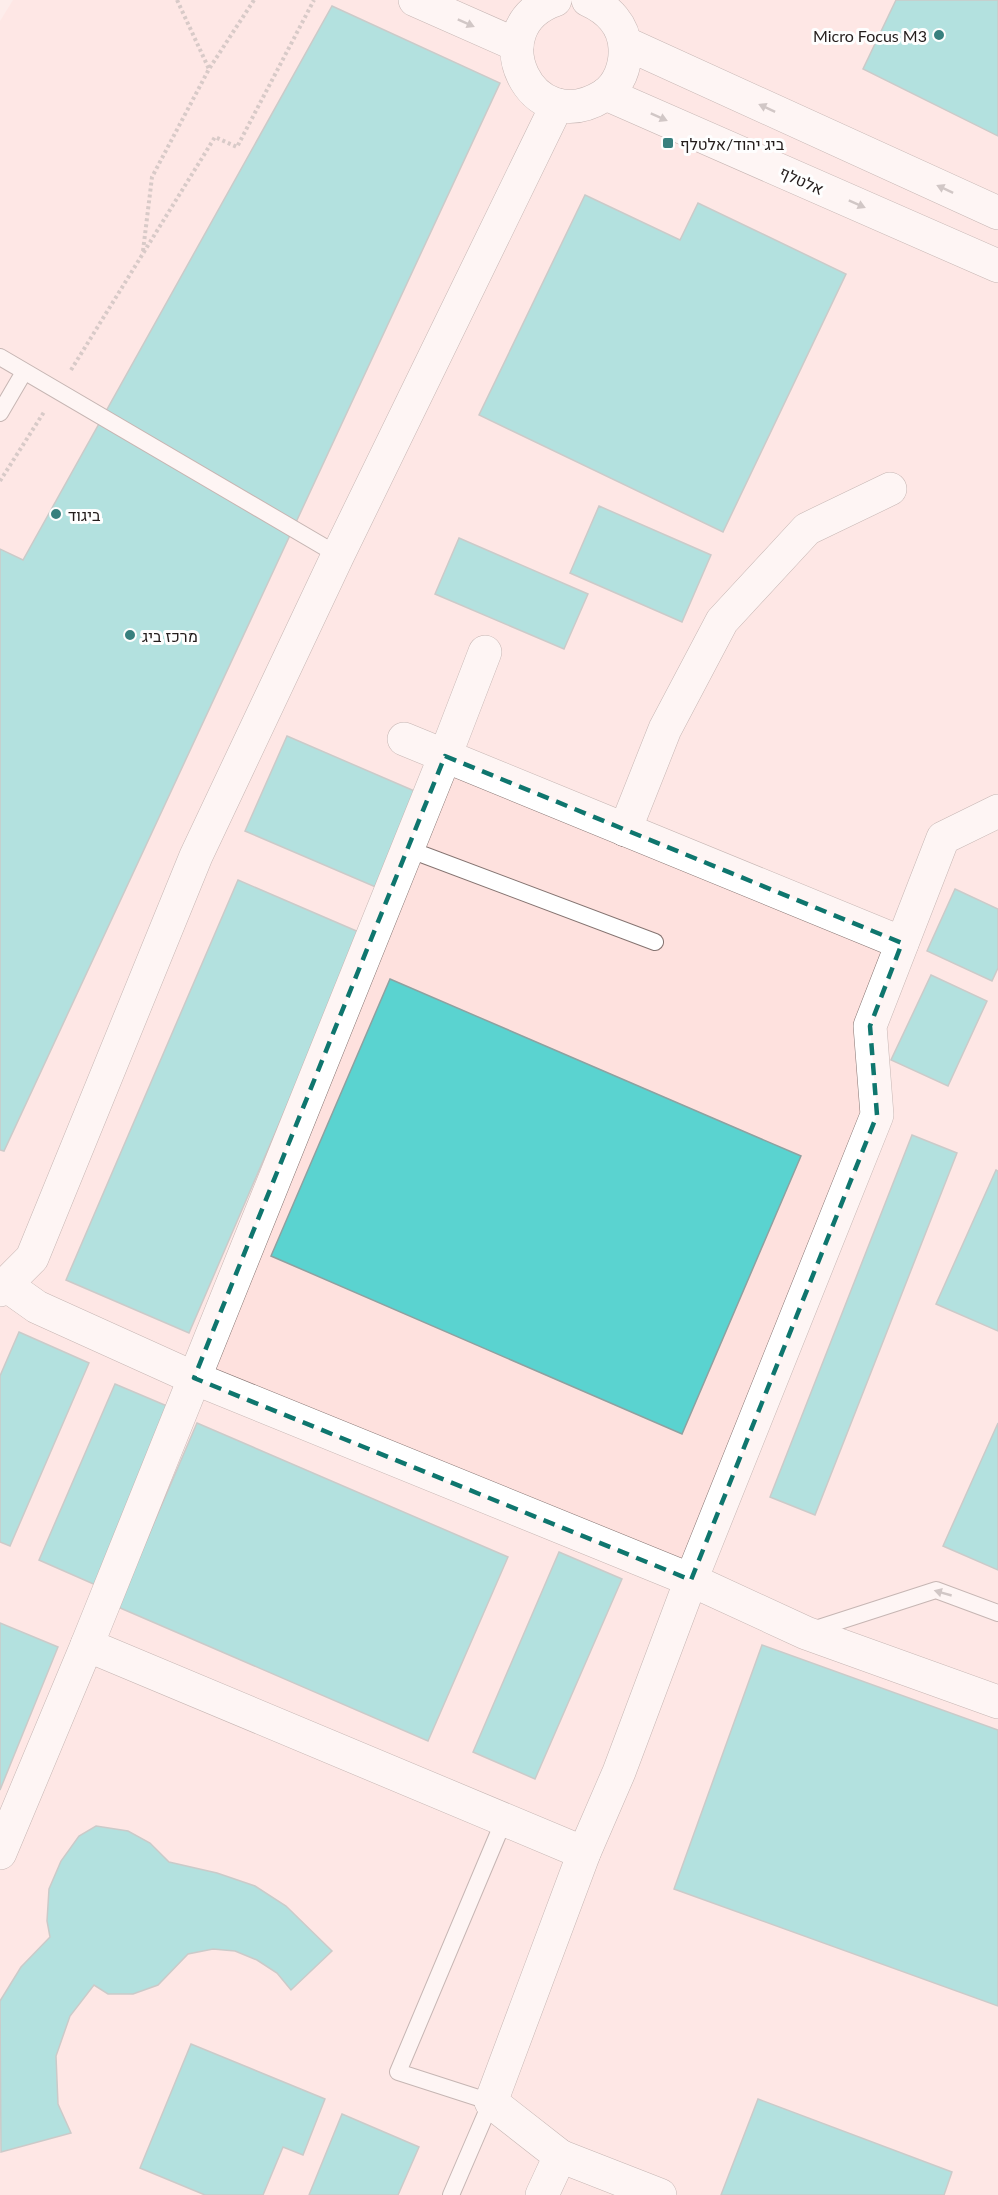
<svg xmlns="http://www.w3.org/2000/svg" width="998" height="2195" font-family="Lato,Heebo,sans-serif">
  <style>
    .built { fill: #fee1de }
    .building { fill: #5ad3d0; stroke: #8ea1a0; stroke-width: 1.5 }
    .lines { fill: none; stroke-linecap: round; stroke-linejoin: round }
    .service-casing { stroke: #847370; stroke-width: 18 }
    .minor-casing { stroke: #847370; stroke-width: 34 }
    .tertiary-casing { stroke: #847370; stroke-width: 34 }
    .path { stroke: #ab9f9d; stroke-width: 4; stroke-dasharray: 3 3; stroke-linecap: butt }
    .service { stroke: #fff; stroke-width: 16 }
    .minor { stroke: #fff; stroke-width: 33 }
    .tertiary { stroke: #fff; stroke-width: 33 }
    .oneway { fill: #9c9999 }
    .marked { fill: none; stroke: #0f766e; stroke-width: 4.5; stroke-dasharray: 12 8; stroke-linejoin: round }
    .poi-dot { fill: #38807e; stroke: #fefefe; stroke-width: 2 }
    .labels { text-anchor: middle; dominant-baseline: central; stroke-width: 6; stroke-linejoin: round; paint-order: stroke }
    .poi-label { font-size: 16px; fill: #241d1c; stroke: #fefefe; text-anchor: start }
    .street-label { font-size: 16px; fill: #241d1c; stroke: #fefefe }
  </style>
  <rect width="100%" height="100%" fill="#fdedeb"/>
  <path class="built" d="M13,0H998V2195H0V21Z"/>
  <g class="building">
    <path d="M896,0H998V136L863,69Z"/>
    <path d="M332,6L500,83L4,1151L0,1150V549L23,560Z"/>
    <path d="M585,195L680,240L698,203L846,274L723,532L479,415Z"/>
    <path d="M599,506L711,555L682,622L570,573Z"/>
    <path d="M459,538L588,594L564,649L435,594Z"/>
    <path d="M287,736L419,793L378,888L245,831Z"/>
    <path d="M238,880L361,933L189,1333L66,1280Z"/>
    <path d="M955,889L998,909V968L992,981L927,951Z"/>
    <path d="M931,975L987,1001L948,1086L891,1060Z"/>
    <path d="M390,979L801,1156L682,1434L271,1256Z"/>
    <path d="M912,1135L957,1153L815,1515L770,1497Z"/>
    <path d="M996,1170L998,1171V1331L936,1304Z"/>
    <path d="M19,1332L89,1363L10,1546L0,1542V1376Z"/>
    <path d="M115,1384L174,1409L98,1586L39,1560Z"/>
    <path d="M197,1423L508,1557L428,1741L118,1607Z"/>
    <path d="M998,1423V1570L943,1546Z"/>
    <path d="M559,1552L622,1579L535,1779L473,1752Z"/>
    <path d="M0,1623L58,1647L0,1790Z"/>
    <path d="M762,1645L998,1730V2006L674,1889Z"/>
    <path d="M96,1826L128,1831L150,1843L169,1862L217,1873L255,1886L286,1906L332,1951L291,1990L277,1973L257,1960L235,1951L213,1949L188,1954L158,1985L133,1994H108L94,1985L70,2016L56,2056L58,2104L71,2133L1,2152L0,2001L21,1967L50,1937L47,1921L49,1889L61,1861L79,1836Z"/>
    <path d="M191,2044L325,2099L303,2155L283,2147L263,2195H205L140,2168Z"/>
    <path d="M758,2099L952,2172L944,2195H721Z"/>
    <path d="M342,2114L419,2147L398,2195H309Z"/>
  </g>
  <g class="lines">
    <defs>
      <g id="service">
        <path d="M0,357L338,555"/>
        <path d="M0,413L24,372"/>
        <path d="M408,849L655,942"/>
        <path d="M809,1631L936,1590L998,1613"/>
        <path d="M451,2195L491,2102L398,2072L504,1820"/>
      </g>
      <g id="minor">
        <path d="M404,739L902,943"/>
        <path d="M625,830L665,729L722,621L807,529L890,489"/>
        <path d="M6,1285L37,1307L194,1378L691,1580L877,1115L870,1026L943,838L998,811"/>
        <path d="M0,1290L32,1258L196,856L338,555L557,105"/>
        <path d="M87,1645L445,756L485,652"/>
        <path d="M0,1853L87,1645L584,1853"/>
        <path d="M560,2156L660,2195"/>
        <path d="M542,2195L560,2156L491,2102L584,1853L619,1772L691,1580L806,1633L998,1702"/>
      </g>
      <g id="tertiary">
        <path d="M415,0L517,45"/>
        <path d="M555,0C478,27 530,141 603,96C619,86 626,66 625,48C624,25 608,9 588,0"/>
        <path d="M625,43L998,213"/>
        <path d="M606,94L998,266"/>
      </g>
    </defs>
    <use href="#service" class="service-casing"/>
    <use href="#minor" class="minor-casing"/>
    <use href="#tertiary" class="tertiary-casing"/>
    <g class="path">
      <path d="M177,0L209,69"/>
      <path d="M143,251L152,177L209,69L254,0"/>
      <path d="M71,370L215,137L237,147L314,0"/>
      <path d="M0,481L44,412"/>
    </g>
    <use href="#service" class="service"/>
    <use href="#minor" class="minor"/>
    <use href="#tertiary" class="tertiary"/>
  </g>
  <defs><path id="oneway-solid" d="M-6-.8H1V-3.2L6.5 0L1 3.2V.8H-6Z" transform="scale(1.5)"/></defs>
  <g class="oneway">
    <use href="#oneway-solid" transform="translate(466 23) rotate(24)"/>
    <use href="#oneway-solid" transform="translate(767 108) rotate(-155)"/>
    <use href="#oneway-solid" transform="translate(659 117) rotate(24)"/>
    <use href="#oneway-solid" transform="translate(945 189) rotate(-155)"/>
    <use href="#oneway-solid" transform="translate(857 204) rotate(24)"/>
    <use href="#oneway-solid" transform="translate(943 1593) rotate(-164)"/>
  </g>
  <path d="M0 0H998V2195H0ZM445,756L902,943L870,1026L877,1115L691,1580L194,1378Z" fill="#fdedeb" fill-opacity=".55" fill-rule="evenodd"/>
  <path class="marked" d="M445,756L902,943L870,1026L877,1115L691,1580L194,1378Z"/>
  <g class="poi-dot">
    <circle cx="939" cy="35" r="6"/>
    <rect x="662" y="137" width="12" height="12" rx="3"/>
    <circle cx="56" cy="514" r="6"/>
    <circle cx="130" cy="635" r="6"/>
  </g>
  <g class="labels">
    <g class="poi-label">
      <text x="927" y="35" text-anchor="end">Micro Focus M3</text>
      <text x="680" y="143">ביג יהוד/אלטלף</text>
      <text x="68" y="514">ביגוד</text>
      <text x="142" y="635">מרכז ביג</text>
    </g>
    <g class="street-label">
      <text transform="translate(802 180) rotate(24)">אלטלף</text>
    </g>
  </g>
</svg>
